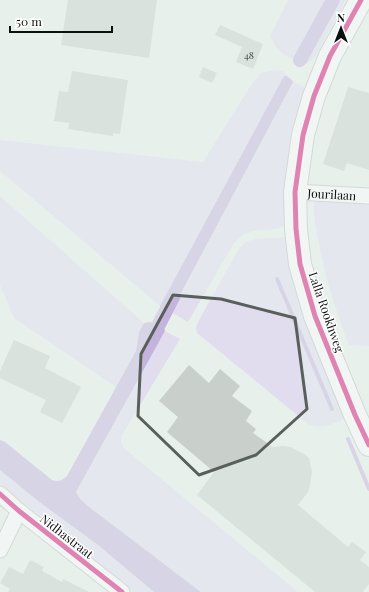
<svg xmlns="http://www.w3.org/2000/svg" width="369" height="592" font-family="'Playfair Display',serif">
  <style>
    .green { fill: #e2dcef }
    .water { fill: #c4b4dc }
    .lines { fill: none; stroke-linecap: round; stroke-linejoin: round }
    .stream { stroke: #c4b4dc; stroke-width: 4 }
    .canal { stroke: #c4b4dc; stroke-width: 14 }
    .building { fill: #c9d0cc }
    .street-casing { stroke: #b8bebc; stroke-width: 17 }
    .secondary-casing { stroke: #b8bebc; stroke-width: 24 }
    .street { stroke: #fcfdfc; stroke-width: 15 }
    .secondary { stroke: #fcfdfc; stroke-width: 22 }
    .cycleway-casing { stroke: #fff; stroke-width: 8 }
    .cycleway { stroke: #d6006c; stroke-width: 5 }
    .marked { fill: none; stroke: #585f5c; stroke-width: 3; stroke-linejoin: round }
    .labels { text-anchor: middle; dominant-baseline: central; stroke-width: 3; stroke-linejoin: round; paint-order: stroke }
    .number-label { font-size: 10px; fill: #3a413e }
    .street-label { font-size: 12px; fill: #0b110e; stroke: #fff }
  </style>
  <rect width="100%" height="100%" fill="#e8f0ec"/>
  <g class="green">
    <path d="M288,0H346L314,59L305,64C289,59 276,52 270,36Z"/>
    <path d="M274,70L282,71L287,76L284,77L160,306L0,171V140L203,162L251,85L261,73Z"/>
    <path d="M293,82L303,86L306,92L285,226L275,229L253,231L244,234L234,243L188,322L171,312Z"/>
    <path d="M0,196L144,323L139,332L136,351L116,387L14,318L0,285Z"/>
    <path d="M320,200L369,201V346L349,345C335,309 323,271 317,233C315,223 313,213 314,202Z"/>
    <path d="M286,237L344,416L342,420C330,425 320,430 308,424L197,333L196,328L198,322L238,250L245,242L255,239Z"/>
    <path d="M165,331L180,339L121,437V443L124,448L298,592H201L93,510L81,500L76,492Z"/>
    <path d="M0,470L38,501L98,545L154,592H133L0,484Z"/>
  </g>
  <g class="water">
    <path d="M284,76H287L292,80L293,82L171,312H168L160,306Z"/>
    <path d="M150,322L164,328L165,331L76,492L81,500L93,510L201,592H154L98,545L38,501L0,470V440L5,442L52,480C58,482 62,481 67,476L136,351L139,332L144,323Z"/>
  </g>
  <g class="lines">
    <g class="stream">
      <path d="M277,279L332,409"/>
      <path d="M348,439L369,489"/>
    </g>
    <g class="canal">
      <path d="M300,60L333,0"/>
      <path d="M150,342L174,295"/>
    </g>
  </g>
  <g class="building">
    <path d="M68,0H157L149,58L61,45Z"/>
    <path d="M220,25L263,44L253,69L236,62L242,47L215,35Z"/>
    <path d="M203,67L217,73L212,83L199,77Z"/>
    <path d="M72,71L128,80L120,134L113,133V136L68,129L69,123L54,121L59,91L68,92Z"/>
    <path d="M348,87L369,93V170L347,163L344,171L323,164Z"/>
    <path d="M14,340L50,356L45,368L81,387L62,423L40,412L46,400L0,378V371Z"/>
    <path d="M189,365L209,383L220,369L240,386L232,396L252,411L246,421L256,429L253,433L273,447L283,446L291,447L304,454L309,458L312,471L310,486L308,492L298,505L348,547L352,542L366,552L360,560L369,567V584L363,592H315L197,495L214,472L167,432L178,417L159,401Z"/>
    <path d="M30,560L44,567L42,571L62,582L63,579L89,592H8L10,589L0,583L9,567L23,574Z"/>
  </g>
  <g class="lines">
    <defs>
      <g id="street">
        <path id="s1" d="M295,192L369,196"/>
        <path d="M0,494L19,511L122,592"/>
        <path d="M0,550L19,511"/>
      </g>
      <path id="secondary" d="M361,0L330,56L314,96L303,135L295,192L296,229L300,264L315,316L355,415L369,445"/>
    </defs>
    <use href="#street" class="street-casing"/>
    <use href="#secondary" class="secondary-casing"/>
    <use href="#street" class="street"/>
    <use href="#secondary" class="secondary"/>
    <defs>
      <g id="cycleway">
        <path d="M361,0L330,56L314,96L303,135L295,192L296,229L300,264L315,316L355,415L369,445"/>
        <path d="M0,494L19,511L122,592"/>
      </g>
    </defs>
    <use href="#cycleway" class="cycleway-casing"/>
    <use href="#cycleway" class="cycleway"/>
  </g>
  <path d="M0 0H369V592H0ZM173,295L221,299L295,318L307,409L256,455L199,475L138,416L141,354Z" fill="#e8f0ec" fill-opacity=".55" fill-rule="evenodd"/>
  <path class="marked" d="M173,295L221,299L295,318L307,409L256,455L199,475L138,416L141,354Z"/>
  <g class="labels">
    <g class="number-label">
      <text x="249" y="55">48</text>
    </g>
    <g class="street-label">
      <text stroke="none"><textPath href="#s1" startOffset="37">Jourilaan</textPath></text>
      <text transform="translate(327 312) rotate(71)">Lalla Rookhweg</text>
      <text transform="translate(67 536) rotate(38)">Nidhastraat</text>
    </g>
  </g>
  <g transform="translate(341 28)" stroke="#ffffff" stroke-width="3" paint-order="stroke">
  <path d="M0-3L7 15L0 10L-7 15Z" fill="#0b110e"/>
  <text y="-6" font-size="11" font-weight="bold" text-anchor="middle" fill="#0b110e">N</text>
  </g>
  <path d="M10 26v6h102v-6" fill="none" stroke="#0b110e" stroke-width="2"/>
  <text x="16" y="26" font-size="12" fill="#0b110e" stroke="#ffffff" stroke-width="3" paint-order="stroke">50 m</text>
</svg>
